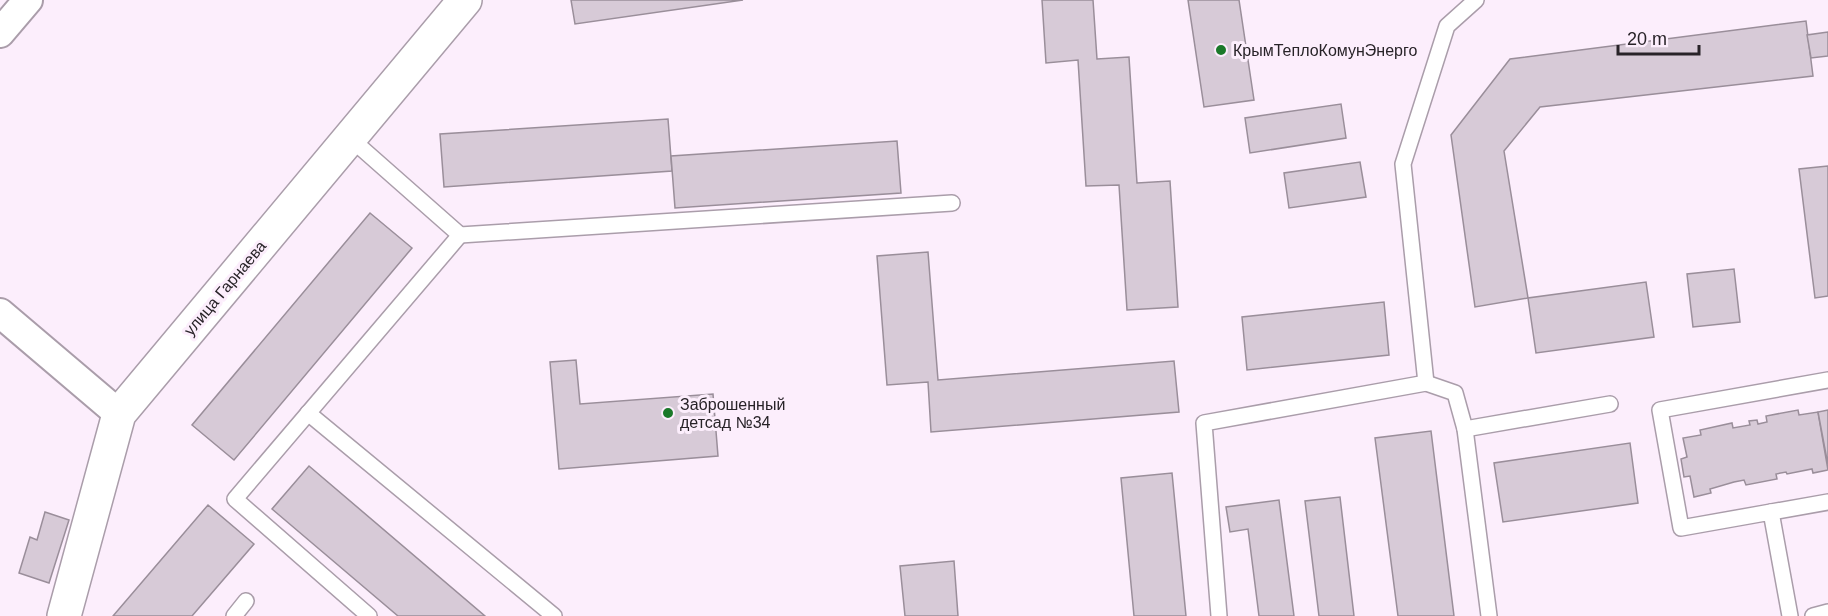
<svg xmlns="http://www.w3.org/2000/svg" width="1828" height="616" font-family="Arial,sans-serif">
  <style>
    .building { fill: #d7cad7; stroke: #9a8e9a; stroke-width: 1.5 }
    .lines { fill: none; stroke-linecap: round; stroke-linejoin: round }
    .service-casing { stroke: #aa9daa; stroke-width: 18 }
    .minor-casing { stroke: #aa9daa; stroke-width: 32 }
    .tertiary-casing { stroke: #aa9daa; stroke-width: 36 }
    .service { stroke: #fff; stroke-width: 15 }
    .minor { stroke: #fff; stroke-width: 28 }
    .tertiary { stroke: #fff; stroke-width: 33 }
    .poi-dot { fill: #1a7929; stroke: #fceefc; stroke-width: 2 }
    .labels { text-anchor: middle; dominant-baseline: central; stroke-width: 6; stroke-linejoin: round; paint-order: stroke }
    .poi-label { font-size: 16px; fill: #282328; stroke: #fceefc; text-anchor: start }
    .street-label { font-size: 16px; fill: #282328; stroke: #fceefc }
  </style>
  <rect width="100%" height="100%" fill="#fceefc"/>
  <g class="building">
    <path d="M571,0H743L575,24Z"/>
    <path d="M1042,0H1093L1097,59L1129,57L1137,183L1170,181L1178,307L1127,310L1119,185L1086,186L1078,60L1046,63Z"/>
    <path d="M1188,0H1239L1254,100L1204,107Z"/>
    <path d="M1806,21L1813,76L1540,107L1504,151L1528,298L1475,307L1451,135L1510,59Z"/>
    <path d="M1828,32V56L1811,58L1807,35Z"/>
    <path d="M1341,104L1346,138L1250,153L1245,118Z"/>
    <path d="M668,119L672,171L444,187L440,134Z"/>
    <path d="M897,141L901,193L675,208L671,156Z"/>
    <path d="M1360,162L1366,197L1289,208L1284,173Z"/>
    <path d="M1828,166V296L1815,298L1799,169Z"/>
    <path d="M370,213L412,248L234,460L192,425Z"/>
    <path d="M928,252L938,380L1174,361L1179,412L931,432L928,382L887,385L877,256Z"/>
    <path d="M1734,269L1740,322L1693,327L1687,274Z"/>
    <path d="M1646,282L1654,337L1536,353L1528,298Z"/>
    <path d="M1384,302L1389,355L1247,370L1242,317Z"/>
    <path d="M576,360L580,404L713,394L718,456L559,469L550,362Z"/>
    <path d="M1798,410L1799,415L1818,412L1828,470L1813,473L1812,469L1787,474L1786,472L1776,474L1777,479L1746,485L1744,480L1734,482L1710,489L1711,493L1694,497L1690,476L1684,477L1681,459L1687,457L1683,438L1701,435L1700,430L1732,423L1733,428L1750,425L1749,421L1757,420L1758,424L1767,422L1766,416Z"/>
    <path d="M1828,410V465L1818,412Z"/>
    <path d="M1431,431L1454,616H1398L1375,438Z"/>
    <path d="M1630,443L1638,503L1503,522L1494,463Z"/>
    <path d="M309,466L485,616H398L272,509Z"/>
    <path d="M1172,473L1186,616H1134L1121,478Z"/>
    <path d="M1340,497L1354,616H1319L1305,501Z"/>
    <path d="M1279,500L1294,616H1259L1248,529L1230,532L1226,507Z"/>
    <path d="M208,505L254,544L192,616H113Z"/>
    <path d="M45,512L69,520L49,583L19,573L30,537L37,540Z"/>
    <path d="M954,561L958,616H905L900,566Z"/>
  </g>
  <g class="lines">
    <defs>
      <g id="service">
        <path d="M350,138L460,235L235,499L369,616"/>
        <path d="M460,235L952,203"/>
        <path d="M1426,383L1455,393L1465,429L1489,616"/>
        <path d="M308,413L554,616"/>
        <path d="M1465,429L1610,404"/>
        <path d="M1771,512L1828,502"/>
        <path d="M234,616L246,601"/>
        <path d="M1219,616L1204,423L1426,383L1403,164L1447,26L1476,0"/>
        <path d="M1790,616L1771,512L1681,528L1660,410L1828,380"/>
        <path d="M1813,616L1828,612"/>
      </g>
      <g id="minor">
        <path d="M0,33L28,0"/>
        <path d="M0,313L119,414"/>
      </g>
      <path id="tertiary" d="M64,616L119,414L465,0"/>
    </defs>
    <use href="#service" class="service-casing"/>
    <use href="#minor" class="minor-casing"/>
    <use href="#tertiary" class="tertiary-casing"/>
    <use href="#service" class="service"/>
    <use href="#minor" class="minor"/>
    <use href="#tertiary" class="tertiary"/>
  </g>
  <g class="poi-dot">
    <circle cx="1221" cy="50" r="6"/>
    <circle cx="668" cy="413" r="6"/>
  </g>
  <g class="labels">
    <g class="poi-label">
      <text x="1233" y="50">КрымТеплоКомунЭнерго</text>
      <text x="680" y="404">Заброшенный<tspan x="680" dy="18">детсад №34</tspan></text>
    </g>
    <g class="street-label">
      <text transform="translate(225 288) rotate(-50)">улица Гарнаева</text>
    </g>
  </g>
  <path d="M1618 45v9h81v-9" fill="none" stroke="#282328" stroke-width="3"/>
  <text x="1627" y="45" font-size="18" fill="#282328" stroke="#fceefc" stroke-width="4.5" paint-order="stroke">20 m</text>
</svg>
